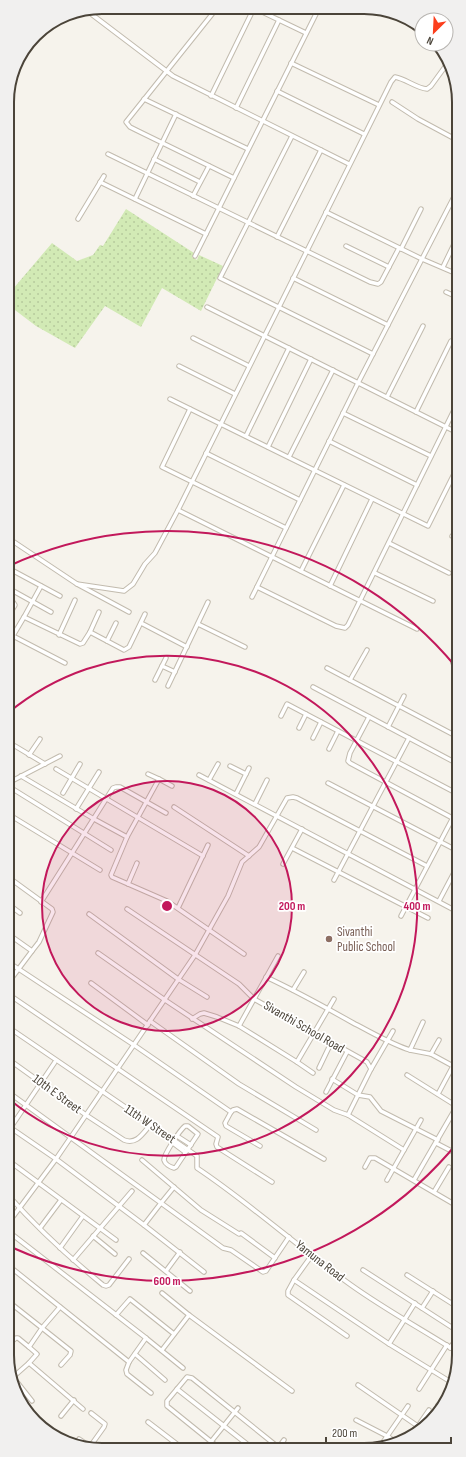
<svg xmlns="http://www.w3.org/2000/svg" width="466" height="1457" font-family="'Sofia Sans Condensed',sans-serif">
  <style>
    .grass { fill: url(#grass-dots) }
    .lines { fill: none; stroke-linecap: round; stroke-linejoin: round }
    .minor-casing { stroke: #c2bbae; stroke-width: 5.5 }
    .minor { stroke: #fff; stroke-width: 3.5 }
    .ring { fill: none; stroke: #c2185b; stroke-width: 2 }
    .education-dot { fill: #8d6e63; stroke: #fff; stroke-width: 1.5 }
    .labels { text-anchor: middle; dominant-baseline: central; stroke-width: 3.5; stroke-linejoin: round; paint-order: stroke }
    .education-label { font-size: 13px; fill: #785e54; stroke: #fff; text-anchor: start }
    .street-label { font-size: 13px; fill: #4b4439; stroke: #fff }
    .rim { fill: none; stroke: #4b4439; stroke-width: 2 }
    .centre { fill: #c2185b; stroke: #fff; stroke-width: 2 }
    .ring-label { font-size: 12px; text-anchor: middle; font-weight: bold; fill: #c2185b; stroke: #fff; stroke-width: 3.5; stroke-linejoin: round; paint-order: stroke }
  </style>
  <defs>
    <pattern id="grass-dots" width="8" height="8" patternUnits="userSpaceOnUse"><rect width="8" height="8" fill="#d2eab5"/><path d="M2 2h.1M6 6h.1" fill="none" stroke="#b6ca9c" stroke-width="1.8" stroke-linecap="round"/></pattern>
  </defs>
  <rect width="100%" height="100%" fill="#f6f3ec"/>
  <path class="grass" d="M126,209L194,253L192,257L197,260L199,255L223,266L201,311L162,288L141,327L105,306L75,348L36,326L7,304V296L52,243L77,261L93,255L100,245L103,246Z"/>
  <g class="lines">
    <defs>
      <g id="minor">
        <path d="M217,8L126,122L130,127L136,130L234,178"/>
        <path d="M254,8L306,33"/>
        <path d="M86,10L173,76L349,164"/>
        <path d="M291,63L379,105"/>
        <path d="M277,91L364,134"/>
        <path d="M211,96L254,8"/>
        <path d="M144,99L248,149"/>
        <path d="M392,102L418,119L457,140"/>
        <path d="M236,108L279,20"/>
        <path d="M292,136L220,278L373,354"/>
        <path d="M108,154L370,282L378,284L381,282L399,248"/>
        <path d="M154,159L200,182"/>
        <path d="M100,182L206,234"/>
        <path d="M193,196L209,166"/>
        <path d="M135,199L176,114"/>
        <path d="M326,212L422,259L457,274"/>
        <path d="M78,219L104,176"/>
        <path d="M277,237L321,150"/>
        <path d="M346,246L389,267"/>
        <path d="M401,249L421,209"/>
        <path d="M195,256L317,12"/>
        <path d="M443,267L457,238"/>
        <path d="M293,278L388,325"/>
        <path d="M446,292L457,297"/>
        <path d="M207,307L458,433"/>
        <path d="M193,338L249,366"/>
        <path d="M179,366L235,394"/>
        <path d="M387,397L423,326"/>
        <path d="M170,399L428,526L458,466"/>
        <path d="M190,409L162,467L286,528"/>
        <path d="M416,412L451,341"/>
        <path d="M343,413L431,456"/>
        <path d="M246,436L289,348"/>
        <path d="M329,441L417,485"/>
        <path d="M268,447L311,359"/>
        <path d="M206,453L300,500"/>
        <path d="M289,457L333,370"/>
        <path d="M178,510L417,629"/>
        <path d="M452,536L458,538"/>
        <path d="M8,538L77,584L129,612"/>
        <path d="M389,543L449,573"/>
        <path d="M8,568L60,596"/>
        <path d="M301,571L344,485"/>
        <path d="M375,573L433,601"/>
        <path d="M77,584L124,591L133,584L145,564L155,553L178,510L391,82L395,77C406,79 416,88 427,89L431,86L447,64"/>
        <path d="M330,586L372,499"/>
        <path d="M257,587L336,626L345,628L348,625L458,402"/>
        <path d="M8,588L51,612"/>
        <path d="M252,597L358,383L457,191"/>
        <path d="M8,599L13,602L15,605L8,617"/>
        <path d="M24,617L41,586"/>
        <path d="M141,623L187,647"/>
        <path d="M198,624L245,647"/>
        <path d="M90,632L99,612"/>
        <path d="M59,635L75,600"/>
        <path d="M13,636L65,663"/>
        <path d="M107,641L116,623"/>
        <path d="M8,644L24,617L80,644L83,643L90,632L124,650L129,647L145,614"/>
        <path d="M453,663L458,666"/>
        <path d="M162,666L175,672"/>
        <path d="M327,668L458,737"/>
        <path d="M155,680L166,658"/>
        <path d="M350,680L367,650"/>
        <path d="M168,686L208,602"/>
        <path d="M313,687L458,764"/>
        <path d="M281,716L287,704L458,794"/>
        <path d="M369,717L350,753L348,761L350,763L458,821"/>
        <path d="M388,727L404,696"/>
        <path d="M299,728L306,714"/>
        <path d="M313,738L321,722"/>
        <path d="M15,746L45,764"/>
        <path d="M329,749L338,731"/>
        <path d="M29,755L40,739"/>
        <path d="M454,761L458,753"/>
        <path d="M230,766L246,774"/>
        <path d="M56,769L203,856"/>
        <path d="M148,774L159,779"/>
        <path d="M199,775L458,912"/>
        <path d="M21,776L94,819L127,837"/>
        <path d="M209,780L218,764"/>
        <path d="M8,783L60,756"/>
        <path d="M328,783L458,851"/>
        <path d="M8,786L111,850"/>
        <path d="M172,786L159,779L127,837L111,875L112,877L167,901L244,954"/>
        <path d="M63,793L80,764"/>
        <path d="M236,794L249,768"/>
        <path d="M255,804L267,780"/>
        <path d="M174,807L249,856"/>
        <path d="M76,809L99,772"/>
        <path d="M8,814L100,870"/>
        <path d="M292,848L428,918"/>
        <path d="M283,864L302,829"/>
        <path d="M8,877L52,909L53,912L39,942L32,951"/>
        <path d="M334,880L409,738"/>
        <path d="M128,884L137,863"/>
        <path d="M439,901L458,865"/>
        <path d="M41,902L113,788L116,787H120L166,813"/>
        <path d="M8,904L20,913"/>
        <path d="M178,908L208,845"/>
        <path d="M127,909L239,984L254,999L367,1062L371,1069L348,1115"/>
        <path d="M89,914L178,979L207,997"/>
        <path d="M401,916L458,808"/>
        <path d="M8,934L32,951L8,983"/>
        <path d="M98,953L165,1000L296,1087L334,1110L348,1115L404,1150L387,1180"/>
        <path d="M8,962L134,1045L231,1112L225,1123L226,1126L260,1146"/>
        <path d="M266,977C296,991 325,1007 355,1024C373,1033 391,1044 410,1050L423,1022"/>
        <path d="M91,983L148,1025"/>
        <path d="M293,990L304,972"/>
        <path d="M8,994L218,1137L216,1144L217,1147L272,1182"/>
        <path d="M192,1019L200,1014L204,1013L217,1017L239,1026L297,1062L334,999"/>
        <path d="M150,1021L239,1084L316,1130"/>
        <path d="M239,1026L278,956"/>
        <path d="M8,1027L197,1156V1168C251,1204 299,1248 351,1285C386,1310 423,1330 459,1353"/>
        <path d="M410,1050L431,1054L453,1066L438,1094"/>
        <path d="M431,1054L439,1040"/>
        <path d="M458,1057L453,1066L458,1070"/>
        <path d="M8,1059L86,1115L124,1140C137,1145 143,1133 151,1124"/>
        <path d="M297,1062L313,1073"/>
        <path d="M319,1068L331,1043"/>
        <path d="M371,1069L393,1031"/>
        <path d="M407,1075L458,1107"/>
        <path d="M332,1079L358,1095L370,1097L381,1111L438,1140"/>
        <path d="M8,1092L161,1203L174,1187"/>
        <path d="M326,1092L347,1052"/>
        <path d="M231,1112L233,1110L237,1109L324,1159"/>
        <path d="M8,1126L56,1159L144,1225L161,1203L223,1248L231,1250L263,1272L266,1271L289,1237"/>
        <path d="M185,1126H188L198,1134L176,1167L174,1168C170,1167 165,1164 164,1160C164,1154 180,1130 185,1126Z"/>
        <path d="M11,1127L55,1062"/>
        <path d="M177,1136L191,1145"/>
        <path d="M173,1143L185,1152"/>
        <path d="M436,1143L459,1155"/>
        <path d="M404,1150L421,1120"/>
        <path d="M142,1160L201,1210L239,1234L241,1233L275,1258"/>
        <path d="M9,1161L116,1240"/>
        <path d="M365,1167L370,1158H375L459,1207"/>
        <path d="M414,1180L458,1104"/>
        <path d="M434,1192L449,1167"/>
        <path d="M9,1196C37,1228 70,1258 103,1285L106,1286L109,1285L129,1259"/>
        <path d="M9,1222L56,1159L195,955L228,896L242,862L259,847L287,798L293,797L297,798L427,866"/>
        <path d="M144,1225L204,1272"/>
        <path d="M40,1228L61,1200"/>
        <path d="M9,1232L146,1338L129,1362L126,1370L127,1374L151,1393"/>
        <path d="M93,1236L115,1254"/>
        <path d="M60,1248L83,1216"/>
        <path d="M143,1253L190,1291"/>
        <path d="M312,1255L294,1280L389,1344L454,1384"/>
        <path d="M73,1260L132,1191"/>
        <path d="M9,1266L129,1362"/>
        <path d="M363,1270L459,1332"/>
        <path d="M166,1271L180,1252"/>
        <path d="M407,1275L459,1308"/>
        <path d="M294,1280L288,1291V1295L347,1336"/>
        <path d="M162,1293L189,1315"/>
        <path d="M9,1302L42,1328L29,1347L18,1338H16L9,1344"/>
        <path d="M60,1307L42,1328L71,1351L70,1355L61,1365"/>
        <path d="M422,1308L433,1291"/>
        <path d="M116,1315L130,1299L174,1334"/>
        <path d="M146,1338L183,1368"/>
        <path d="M389,1344L415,1303"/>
        <path d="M29,1347L37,1354L29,1363L83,1409"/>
        <path d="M450,1348L459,1335"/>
        <path d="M162,1350L189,1315L292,1391"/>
        <path d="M135,1354L165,1380"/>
        <path d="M13,1377L32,1401"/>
        <path d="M12,1378L29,1363"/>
        <path d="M358,1385L422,1429"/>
        <path d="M177,1389L252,1448"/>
        <path d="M419,1389L447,1345"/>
        <path d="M438,1405L442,1408"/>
        <path d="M61,1416L74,1400"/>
        <path d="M356,1420L387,1436L397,1443"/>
        <path d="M148,1422L182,1448"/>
        <path d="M418,1426L429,1410"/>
        <path d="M79,1439L91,1447"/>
        <path d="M348,1445L354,1448"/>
        <path d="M89,1448L104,1427L105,1424L91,1413"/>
        <path d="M206,1448L238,1408"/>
        <path d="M219,1448L167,1406V1401L187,1377L192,1378L278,1447"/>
        <path d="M278,1448L284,1440"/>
        <path d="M379,1448L408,1406"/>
      </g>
    </defs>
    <use href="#minor" class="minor-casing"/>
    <use href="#minor" class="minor"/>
  </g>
  <circle cx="167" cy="906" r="125" fill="#c2185b" fill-opacity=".12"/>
  <g class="ring">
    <circle cx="167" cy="906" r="125"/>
    <path d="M8 713A250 250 0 1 1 10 1100"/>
    <path d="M458 1142A375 375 0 0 1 11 1247M9 566A375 375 0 0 1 456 667"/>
  </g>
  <circle class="education-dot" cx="329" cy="939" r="4"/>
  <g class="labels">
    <g class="education-label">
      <text x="337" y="932">Sivanthi<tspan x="337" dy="15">Public School</tspan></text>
    </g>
    <g class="street-label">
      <text transform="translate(304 1027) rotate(30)">Sivanthi School Road</text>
      <text transform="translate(57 1094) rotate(36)">10th E Street</text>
      <text transform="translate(150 1124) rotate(34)">11th W Street</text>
      <text transform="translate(320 1261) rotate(38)">Yamuna Road</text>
    </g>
  </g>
  <path d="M0 0H466V1457H0ZM102 14H364A88 88 0 0 1 452 102V1355A88 88 0 0 1 364 1443H102A88 88 0 0 1 14 1355V102A88 88 0 0 1 102 14Z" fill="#f1f0ef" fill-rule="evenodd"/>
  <path class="rim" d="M102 14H364A88 88 0 0 1 452 102V1355A88 88 0 0 1 364 1443H102A88 88 0 0 1 14 1355V102A88 88 0 0 1 102 14Z"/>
  <circle cx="167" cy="906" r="6" class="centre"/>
  <g class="ring-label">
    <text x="292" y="910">200 m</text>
    <text x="417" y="910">400 m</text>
    <text x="167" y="1285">600 m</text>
  </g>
  <g transform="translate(434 32) rotate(204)"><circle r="19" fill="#ffffff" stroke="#b7b4b0"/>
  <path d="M0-3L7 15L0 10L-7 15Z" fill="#fc3f1d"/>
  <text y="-6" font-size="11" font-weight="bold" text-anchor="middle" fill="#4b4439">N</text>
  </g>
  <path d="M326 1437v6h125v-6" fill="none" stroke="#4b4439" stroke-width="2"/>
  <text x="332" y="1437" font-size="12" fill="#4b4439" stroke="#ffffff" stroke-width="3" paint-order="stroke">200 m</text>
</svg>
